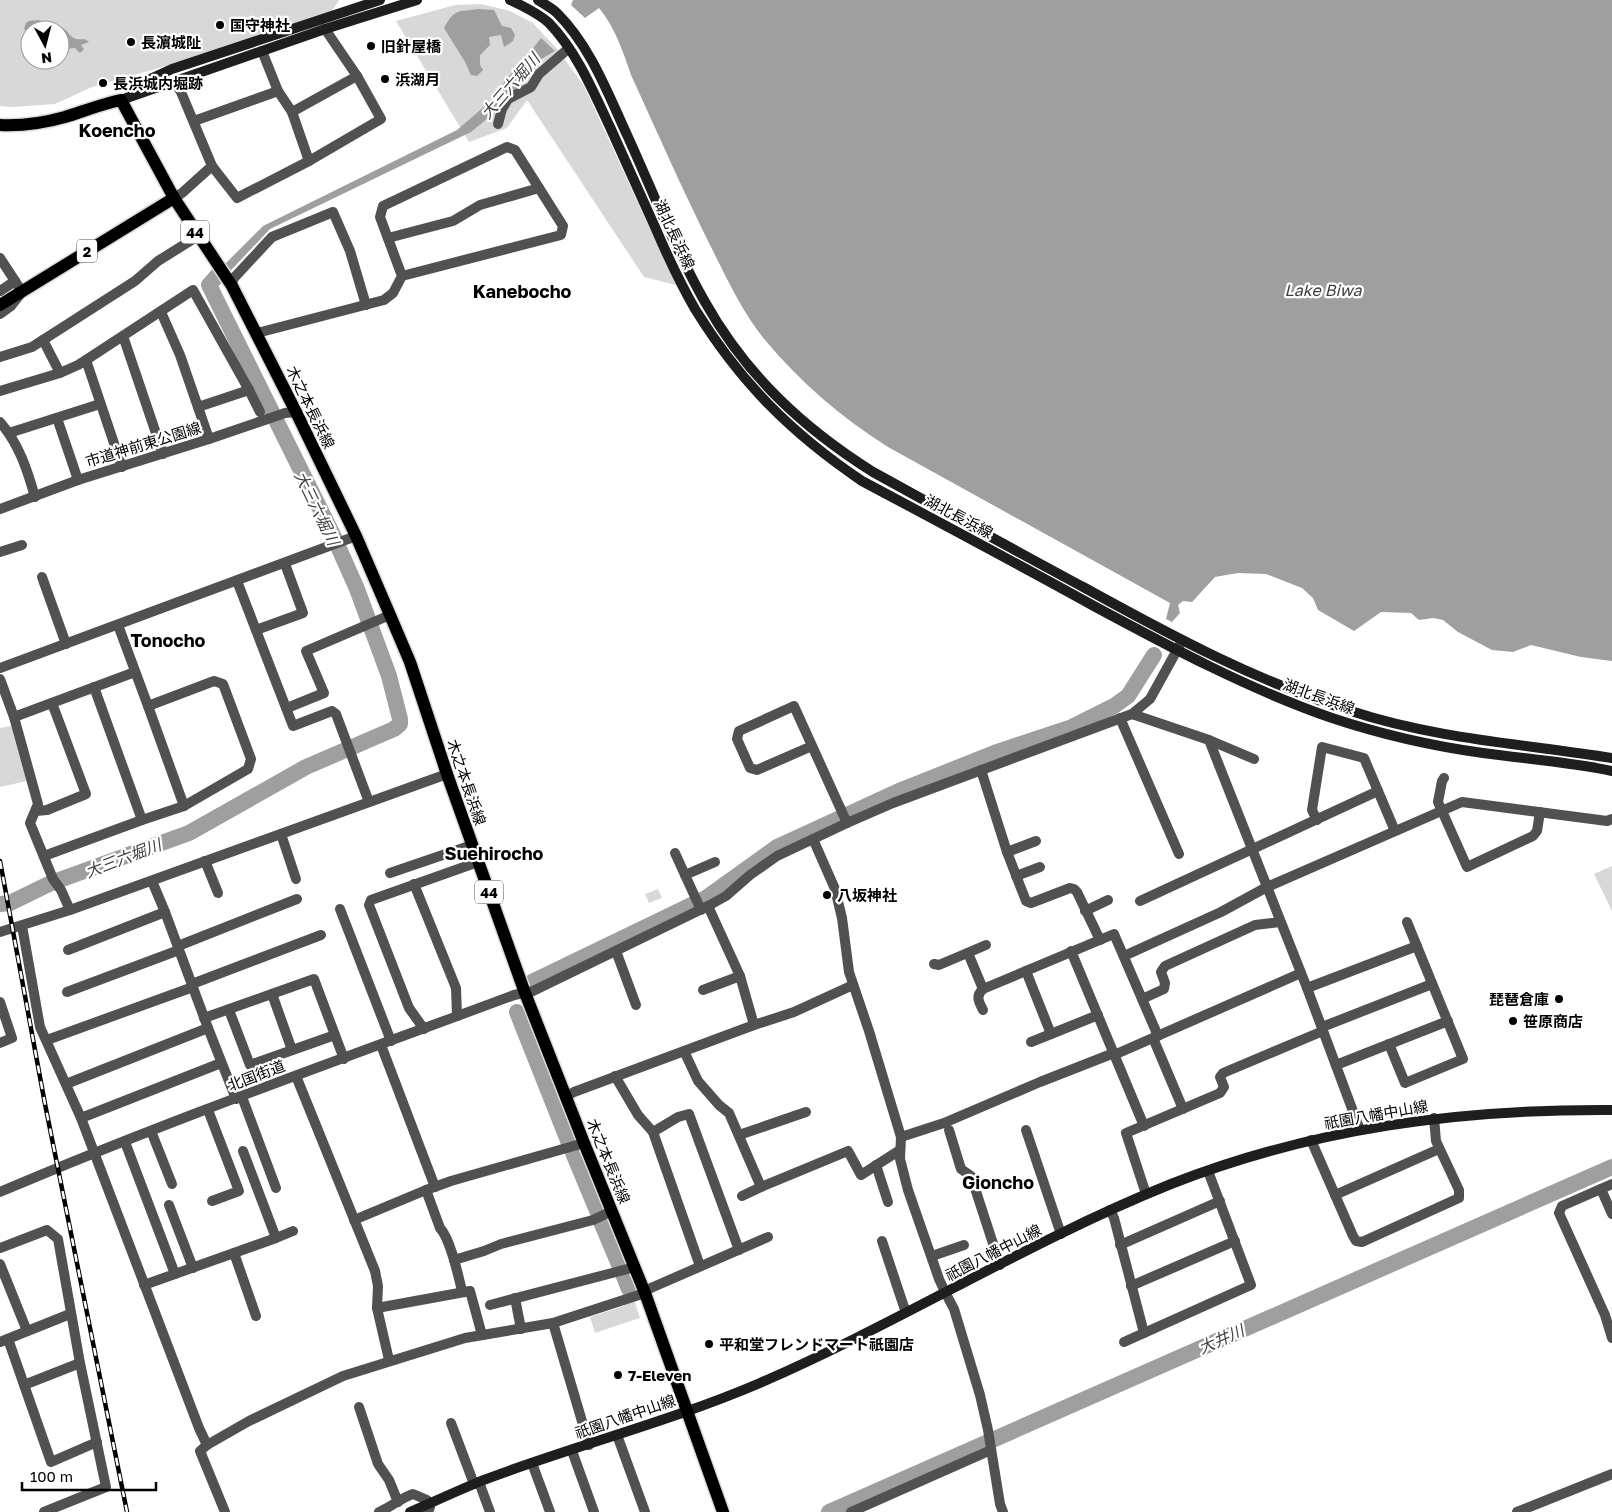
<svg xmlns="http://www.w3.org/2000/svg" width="1612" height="1512" font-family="'Golos Text','Noto Sans JP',sans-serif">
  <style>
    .green { fill: #d8d8d8; fill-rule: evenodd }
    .water { fill: #9f9f9f }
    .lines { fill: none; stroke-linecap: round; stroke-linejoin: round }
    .river { stroke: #9f9f9f; stroke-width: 16 }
    .primary-casing { stroke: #dbdbdb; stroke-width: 15 }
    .street { stroke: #515151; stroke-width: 10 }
    .secondary { stroke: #1e1e1e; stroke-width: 10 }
    .primary { stroke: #000; stroke-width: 12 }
    .rail-casing { stroke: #000; stroke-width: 4.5 }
    .rail { stroke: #fff; stroke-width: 2.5; stroke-dasharray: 8; stroke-linecap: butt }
    .poi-dot { fill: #000; stroke: #fff; stroke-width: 2 }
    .labels { text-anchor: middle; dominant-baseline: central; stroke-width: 4.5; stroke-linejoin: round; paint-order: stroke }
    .shield { fill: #fff; stroke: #4c4c4c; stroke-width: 1 }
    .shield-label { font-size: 14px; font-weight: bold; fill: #000 }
    .poi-label { font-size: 15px; font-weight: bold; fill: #000; stroke: #fff; text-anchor: start }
    .street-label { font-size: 15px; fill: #000; stroke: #fff }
    .water-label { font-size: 16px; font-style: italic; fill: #404040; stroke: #fff }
    .quarter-label { font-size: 18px; font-weight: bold; fill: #000; stroke: #fff }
  </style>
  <rect width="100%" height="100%" fill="#fff"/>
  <g class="green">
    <path d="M0,0H339L331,13L194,58L92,87L55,104L13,107L0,106ZM30,30H60V60H30Z"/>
    <path d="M481,4L510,11L533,23L558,50L584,86L676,285L644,277L527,100L507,128L469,142L396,21L455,5Z"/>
    <path d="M11,726L27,781L0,787V728Z"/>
    <path d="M1612,866V911L1594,874Z"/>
    <path d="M658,889L662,898L649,903L645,894Z"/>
    <path d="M634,1300L640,1318L595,1333L590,1317L621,1307Z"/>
  </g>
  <g class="water">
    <path d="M573,0H1612V661L1581,657L1531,645L1513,652L1492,650L1458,632L1443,620L1433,618L1419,620L1411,613L1381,612L1354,631L1318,610L1313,598L1302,588L1266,574L1238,573L1215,577L1192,602L1183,601L1178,605L1180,613L1172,622L1166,619L1170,603L888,447C842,418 800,382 765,340C743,313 728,281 713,251C684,193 658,134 631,75C623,52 615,27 599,8L585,18L571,5Z"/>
    <path d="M478,9L494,10L502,26L511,28L515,35L513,41L504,47L501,35L489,37L490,45L480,55V65L483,70L477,76L471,75L465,62L444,28C455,8 458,12 478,9Z"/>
    <path d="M39,20L52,27C74,25 63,42 85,39L89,42L81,45L84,49L80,53L75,48L66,49C60,43 60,38 60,30L52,29L30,30V33L27,32L24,29L26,23L29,21Z"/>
    <path d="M541,38L555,51L538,61L518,90L500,108L471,132L270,229L217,285V290L210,297L203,286L263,226L457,130L486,105L498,93L506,79L520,65Z"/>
  </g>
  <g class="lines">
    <g class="river">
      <path d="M0,904L10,903L51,883L189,833L306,767L394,729L400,724V719L389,676L357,589L333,535L209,285L217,276"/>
      <path d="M532,982L706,898L777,847L899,791L997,752L1072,727L1114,706L1128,696L1154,655"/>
      <path d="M517,1012L569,1143"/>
      <path d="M573,1153L598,1213"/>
      <path d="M601,1222L620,1267"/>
      <path d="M623,1274L629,1289L633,1293"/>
      <path d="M829,1512L1612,1167"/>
    </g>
    <defs>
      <g id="primary">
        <path d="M0,125C22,126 44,123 65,117C84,111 102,104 121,100L174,198L232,286L296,412L356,536L390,615L410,662L447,774L525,993L584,1143L645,1293L723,1512"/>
        <path d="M0,305L174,198"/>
      </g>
    </defs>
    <use href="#primary" class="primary-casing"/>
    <g class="street">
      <path d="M262,51L278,91L292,112L309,161"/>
      <path d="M174,82L181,92L212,166"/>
      <path d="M292,112L357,76"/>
      <path d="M194,121L278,91"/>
      <path d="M498,124L502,109L508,99L531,87L539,74L569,48"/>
      <path d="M174,198L182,193L212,166L237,198L309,161L381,119L357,76L325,29"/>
      <path d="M388,238L453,221L480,205L539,188"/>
      <path d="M0,258L15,281"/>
      <path d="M232,286L233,279L272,237L333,212L350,251L366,305"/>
      <path d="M0,291L15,281L22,292L11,306L0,314"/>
      <path d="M161,312L180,355L209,439"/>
      <path d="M123,336L163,454"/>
      <path d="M257,336L261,332L384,300L393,293L402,276L380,217L383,206L507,147L515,150L563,226L561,235L402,276"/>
      <path d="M43,340L60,373L78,365L86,360L122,467"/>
      <path d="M0,357L32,347L135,281L158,261L198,236"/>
      <path d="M86,360L193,290L249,390L198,407"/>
      <path d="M249,390L260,412"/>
      <path d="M0,391L60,373"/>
      <path d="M57,418L78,480"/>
      <path d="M0,422C19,444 27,469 35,497"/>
      <path d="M9,433L100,404"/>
      <path d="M0,509L78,480L209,439L285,413L296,412"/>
      <path d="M0,552L22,545"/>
      <path d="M42,577L66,644"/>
      <path d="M237,581L293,726L332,711L336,714L369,802"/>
      <path d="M118,625L148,706L184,806"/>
      <path d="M256,630L303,613L285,564"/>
      <path d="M0,668L356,536"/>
      <path d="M0,679L14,717L38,804L30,823L53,879L61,890L70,910"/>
      <path d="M94,687L142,820L184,806L248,769L251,759L223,684L214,681L148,706"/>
      <path d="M287,708L324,693L306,651L390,615"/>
      <path d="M1132,714L1209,740L1254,759"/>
      <path d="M14,717L135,672"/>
      <path d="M1120,718L1179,854"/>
      <path d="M1209,740L1307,988L1360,1130"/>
      <path d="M812,746L757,770L750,768L737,739L739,731L794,706L847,823"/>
      <path d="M981,770L1007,852L1026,901L1031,903L1070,888L1074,889L1077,892L1100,940"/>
      <path d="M1444,778L1442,781L1438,802L1467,867L1533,836L1537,831L1540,812"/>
      <path d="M36,811L47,810L86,794L52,703"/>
      <path d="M1317,820L1312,810L1322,747L1364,758L1395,831"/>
      <path d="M281,834L296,879"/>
      <path d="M813,839L835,889L842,918L849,972L869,1031L901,1137L900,1159L908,1190L939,1279L945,1292L954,1309L980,1395L988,1430L1000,1504L1003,1512"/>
      <path d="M1007,852L1036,841"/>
      <path d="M675,853L701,910"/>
      <path d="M44,856L142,820"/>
      <path d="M205,861L218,893"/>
      <path d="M390,873L472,845"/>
      <path d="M685,875L715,862"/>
      <path d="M1016,876L1040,867"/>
      <path d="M414,884L456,988L457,1016"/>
      <path d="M1140,901L1378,791"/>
      <path d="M708,906L740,976L754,1025"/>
      <path d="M340,909L391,1041"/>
      <path d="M1085,911L1108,900"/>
      <path d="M165,912L208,1028L236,1099"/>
      <path d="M22,926L40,1027L81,1118L221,1063"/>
      <path d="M0,932L70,910L447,774"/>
      <path d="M178,946L297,899"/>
      <path d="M68,950L165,912L152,881"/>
      <path d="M616,951L636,1005"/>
      <path d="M1071,951L1144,1126"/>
      <path d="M968,953L983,989L1114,934L1158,1036"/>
      <path d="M1124,956L1221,912L1267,887L1462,802L1607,821L1612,819"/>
      <path d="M934,964L939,965L986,945"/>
      <path d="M1026,971L1051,1034L1098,1015"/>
      <path d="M192,984L321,935"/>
      <path d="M1307,988L1417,946"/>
      <path d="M703,990L740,976"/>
      <path d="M67,992L179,950"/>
      <path d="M272,994L292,1050"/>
      <path d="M1142,999L1164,989L1165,983L1161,972L1165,966L1255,925L1280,922"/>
      <path d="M0,1002L12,1038L0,1043"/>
      <path d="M229,1010L250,1065L335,1035"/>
      <path d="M983,1010C979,1002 975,996 983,989"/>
      <path d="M204,1018L314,979L344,1059"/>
      <path d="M1322,1027L1432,984"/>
      <path d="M424,1029L409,1008L369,905L371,900L478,862"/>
      <path d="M1153,1038L1183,1109"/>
      <path d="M47,1040L193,987"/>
      <path d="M1031,1042L1051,1034"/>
      <path d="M1389,1044L1405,1083L1463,1059L1407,922"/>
      <path d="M381,1045L435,1187"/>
      <path d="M684,1051L698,1081L719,1105L729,1113L761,1187L848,1151L861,1175L900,1150"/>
      <path d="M1114,1055L1301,973"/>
      <path d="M1336,1065L1448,1021"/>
      <path d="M296,1076L375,1271L378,1286L377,1308L389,1360"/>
      <path d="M615,1076L638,1115L653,1132"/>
      <path d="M66,1084L208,1028"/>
      <path d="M242,1097L276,1188"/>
      <path d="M565,1097L574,1092L754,1025L794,1012L853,985"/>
      <path d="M208,1110L239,1191L212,1201"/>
      <path d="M81,1118L199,1428L207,1445L200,1451L225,1512"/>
      <path d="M949,1130L961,1169L971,1176L1000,1265"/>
      <path d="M1026,1130L1061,1234"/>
      <path d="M151,1131L172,1184"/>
      <path d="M739,1135L806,1112"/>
      <path d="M901,1137L944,1123L1040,1082L1114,1053"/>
      <path d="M1311,1140L1353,1236L1356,1241L1362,1242L1459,1198V1190L1436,1141L1434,1118"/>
      <path d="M125,1142L175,1274"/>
      <path d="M243,1151L276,1238"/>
      <path d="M876,1165L888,1202"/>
      <path d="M1612,1184L1562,1206L1559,1213L1605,1315L1612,1338"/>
      <path d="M1601,1189L1612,1214"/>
      <path d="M426,1190L440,1228C451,1240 458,1275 462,1291"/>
      <path d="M0,1192C169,1120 342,1059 514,995L533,991L708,906L726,896L750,875L777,856L847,823L893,803L1132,714L1150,699L1182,641"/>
      <path d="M1146,1194L1126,1133L1220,1093L1224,1087L1220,1077L1223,1073L1323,1031"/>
      <path d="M1335,1195L1439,1149"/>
      <path d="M742,1196L761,1187"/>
      <path d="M169,1205L193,1268"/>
      <path d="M1110,1210L1114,1218L1144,1333L1251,1285L1208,1171"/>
      <path d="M354,1220L426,1190L451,1181L584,1143"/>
      <path d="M882,1241L903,1304L906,1312"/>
      <path d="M1120,1245L1220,1201"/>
      <path d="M0,1248L47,1230L58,1239L80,1363"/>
      <path d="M234,1253L256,1316"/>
      <path d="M932,1256L964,1245"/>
      <path d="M454,1260L484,1251L501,1244L593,1220L612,1211"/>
      <path d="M0,1264L27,1331"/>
      <path d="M700,1266L653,1132L678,1117L689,1114L739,1250"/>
      <path d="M144,1285L276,1238L293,1231"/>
      <path d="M1131,1286L1235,1241"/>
      <path d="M644,1291L768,1237"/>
      <path d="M515,1298L521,1329"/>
      <path d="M490,1305L635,1267"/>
      <path d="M377,1308L470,1291L482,1335"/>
      <path d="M553,1323L589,1445"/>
      <path d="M8,1339L51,1462L97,1442"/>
      <path d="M0,1342L70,1314"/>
      <path d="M1124,1342L1144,1333"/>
      <path d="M24,1385L80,1363L106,1487L44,1512"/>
      <path d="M359,1407L378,1464L389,1480L398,1502"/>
      <path d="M451,1423L474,1484"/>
      <path d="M617,1435L645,1512"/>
      <path d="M207,1445L249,1421L343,1376L465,1338L553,1323L645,1293"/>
      <path d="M572,1451L594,1512"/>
      <path d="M532,1463L550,1512"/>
      <path d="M479,1482L490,1512"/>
      <path d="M379,1512C391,1507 401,1498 413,1494L427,1500L430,1507L428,1512"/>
      <path d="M851,1512L991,1450"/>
      <path d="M1517,1512L1612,1474"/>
    </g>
    <g class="secondary">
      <path d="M510,0C523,6 538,13 549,23C577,52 593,91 610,127C625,161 640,194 655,227C667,255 680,283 695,309C740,382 791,433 862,481C939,522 1016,563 1092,605C1170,647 1248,689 1332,718C1380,734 1432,746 1483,753C1526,759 1569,762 1612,771"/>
      <path d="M538,0C544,4 552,8 557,13C591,47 608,94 628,137C653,192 675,249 705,302C746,375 803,428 873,472C944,511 1014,550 1085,588C1172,636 1256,681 1351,711C1436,739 1524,744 1612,758"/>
      <path d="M130,94L148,80L172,69L380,0"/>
      <path d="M121,100L325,29L417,0"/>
      <path d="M410,1512C433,1502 457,1491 481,1481C573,1446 669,1422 760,1383C899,1323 1029,1241 1171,1184C1314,1128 1459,1109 1612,1110"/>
    </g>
    <use href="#primary" class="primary"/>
    <defs>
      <path id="rail" d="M0,861L45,1104L127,1512"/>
    </defs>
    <use href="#rail" class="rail-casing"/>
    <use href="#rail" class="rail"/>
  </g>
  <g class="poi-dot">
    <circle cx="220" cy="25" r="5"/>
    <circle cx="131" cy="42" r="5"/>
    <circle cx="371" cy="46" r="5"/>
    <circle cx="385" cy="79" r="5"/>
    <circle cx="103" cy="83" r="5"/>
    <circle cx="827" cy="895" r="5"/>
    <circle cx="1559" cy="999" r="5"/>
    <circle cx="1513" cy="1021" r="5"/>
    <circle cx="709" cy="1344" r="5"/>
    <circle cx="618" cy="1375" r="5"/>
  </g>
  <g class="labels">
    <g class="shield">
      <rect x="181" y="220.5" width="28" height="23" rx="4"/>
      <rect x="77" y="239.5" width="20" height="23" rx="4"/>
      <rect x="475" y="880.5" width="28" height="23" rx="4"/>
    </g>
    <g class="shield-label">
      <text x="195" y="232">44</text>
      <text x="87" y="251">2</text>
      <text x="489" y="892">44</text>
    </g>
    <g class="poi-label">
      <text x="230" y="25">国守神社</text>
      <text x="141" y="42">長濵城阯</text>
      <text x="381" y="46">旧針屋橋</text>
      <text x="395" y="79">浜湖月</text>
      <text x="113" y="83">長浜城内堀跡</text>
      <text x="837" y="895">八坂神社</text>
      <text x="1549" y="999" text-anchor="end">琵琶倉庫</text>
      <text x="1523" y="1021">笹原商店</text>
      <text x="719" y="1344">平和堂フレンドマート祇園店</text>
      <text x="628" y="1375">7-Eleven</text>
    </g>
    <g class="street-label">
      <text transform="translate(675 234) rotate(65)">湖北長浜線</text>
      <text transform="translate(311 407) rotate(64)">木之本長浜線</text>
      <text transform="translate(143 444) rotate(-17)">市道神前東公園線</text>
      <text transform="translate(959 516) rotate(28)">湖北長浜線</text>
      <text transform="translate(1319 696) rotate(20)">湖北長浜線</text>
      <text transform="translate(467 782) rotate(71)">木之本長浜線</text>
      <text transform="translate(256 1075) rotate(-21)">北国街道</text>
      <text transform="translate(1376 1114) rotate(-10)">祇園八幡中山線</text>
      <text transform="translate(609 1161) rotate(68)">木之本長浜線</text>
      <text transform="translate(993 1252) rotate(-27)">祇園八幡中山線</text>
      <text transform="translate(625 1416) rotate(-19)">祇園八幡中山線</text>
    </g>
    <g class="water-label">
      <text transform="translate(510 86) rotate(-49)">大三六堀川</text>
      <text x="1323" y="290">Lake Biwa</text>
      <text transform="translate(317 508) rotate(64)">大三六堀川</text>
      <text transform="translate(123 858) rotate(-21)">大三六堀川</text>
      <text transform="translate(1221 1339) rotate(-24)">大井川</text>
    </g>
    <g class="quarter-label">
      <text x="117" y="130">Koencho</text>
      <text x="522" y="291">Kanebocho</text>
      <text x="168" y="640">Tonocho</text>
      <text x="494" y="853">Suehirocho</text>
      <text x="998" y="1182">Gioncho</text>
    </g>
  </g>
  <g transform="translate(45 45) rotate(173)"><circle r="24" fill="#ffffff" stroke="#999999"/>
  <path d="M0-4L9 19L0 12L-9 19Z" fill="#000000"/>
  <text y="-8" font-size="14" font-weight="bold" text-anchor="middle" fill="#000000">N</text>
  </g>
  <path d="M22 1482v8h134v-8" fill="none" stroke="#000000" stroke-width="2.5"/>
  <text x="30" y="1482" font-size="15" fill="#000000" stroke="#ffffff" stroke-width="4" paint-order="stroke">100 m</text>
</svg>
